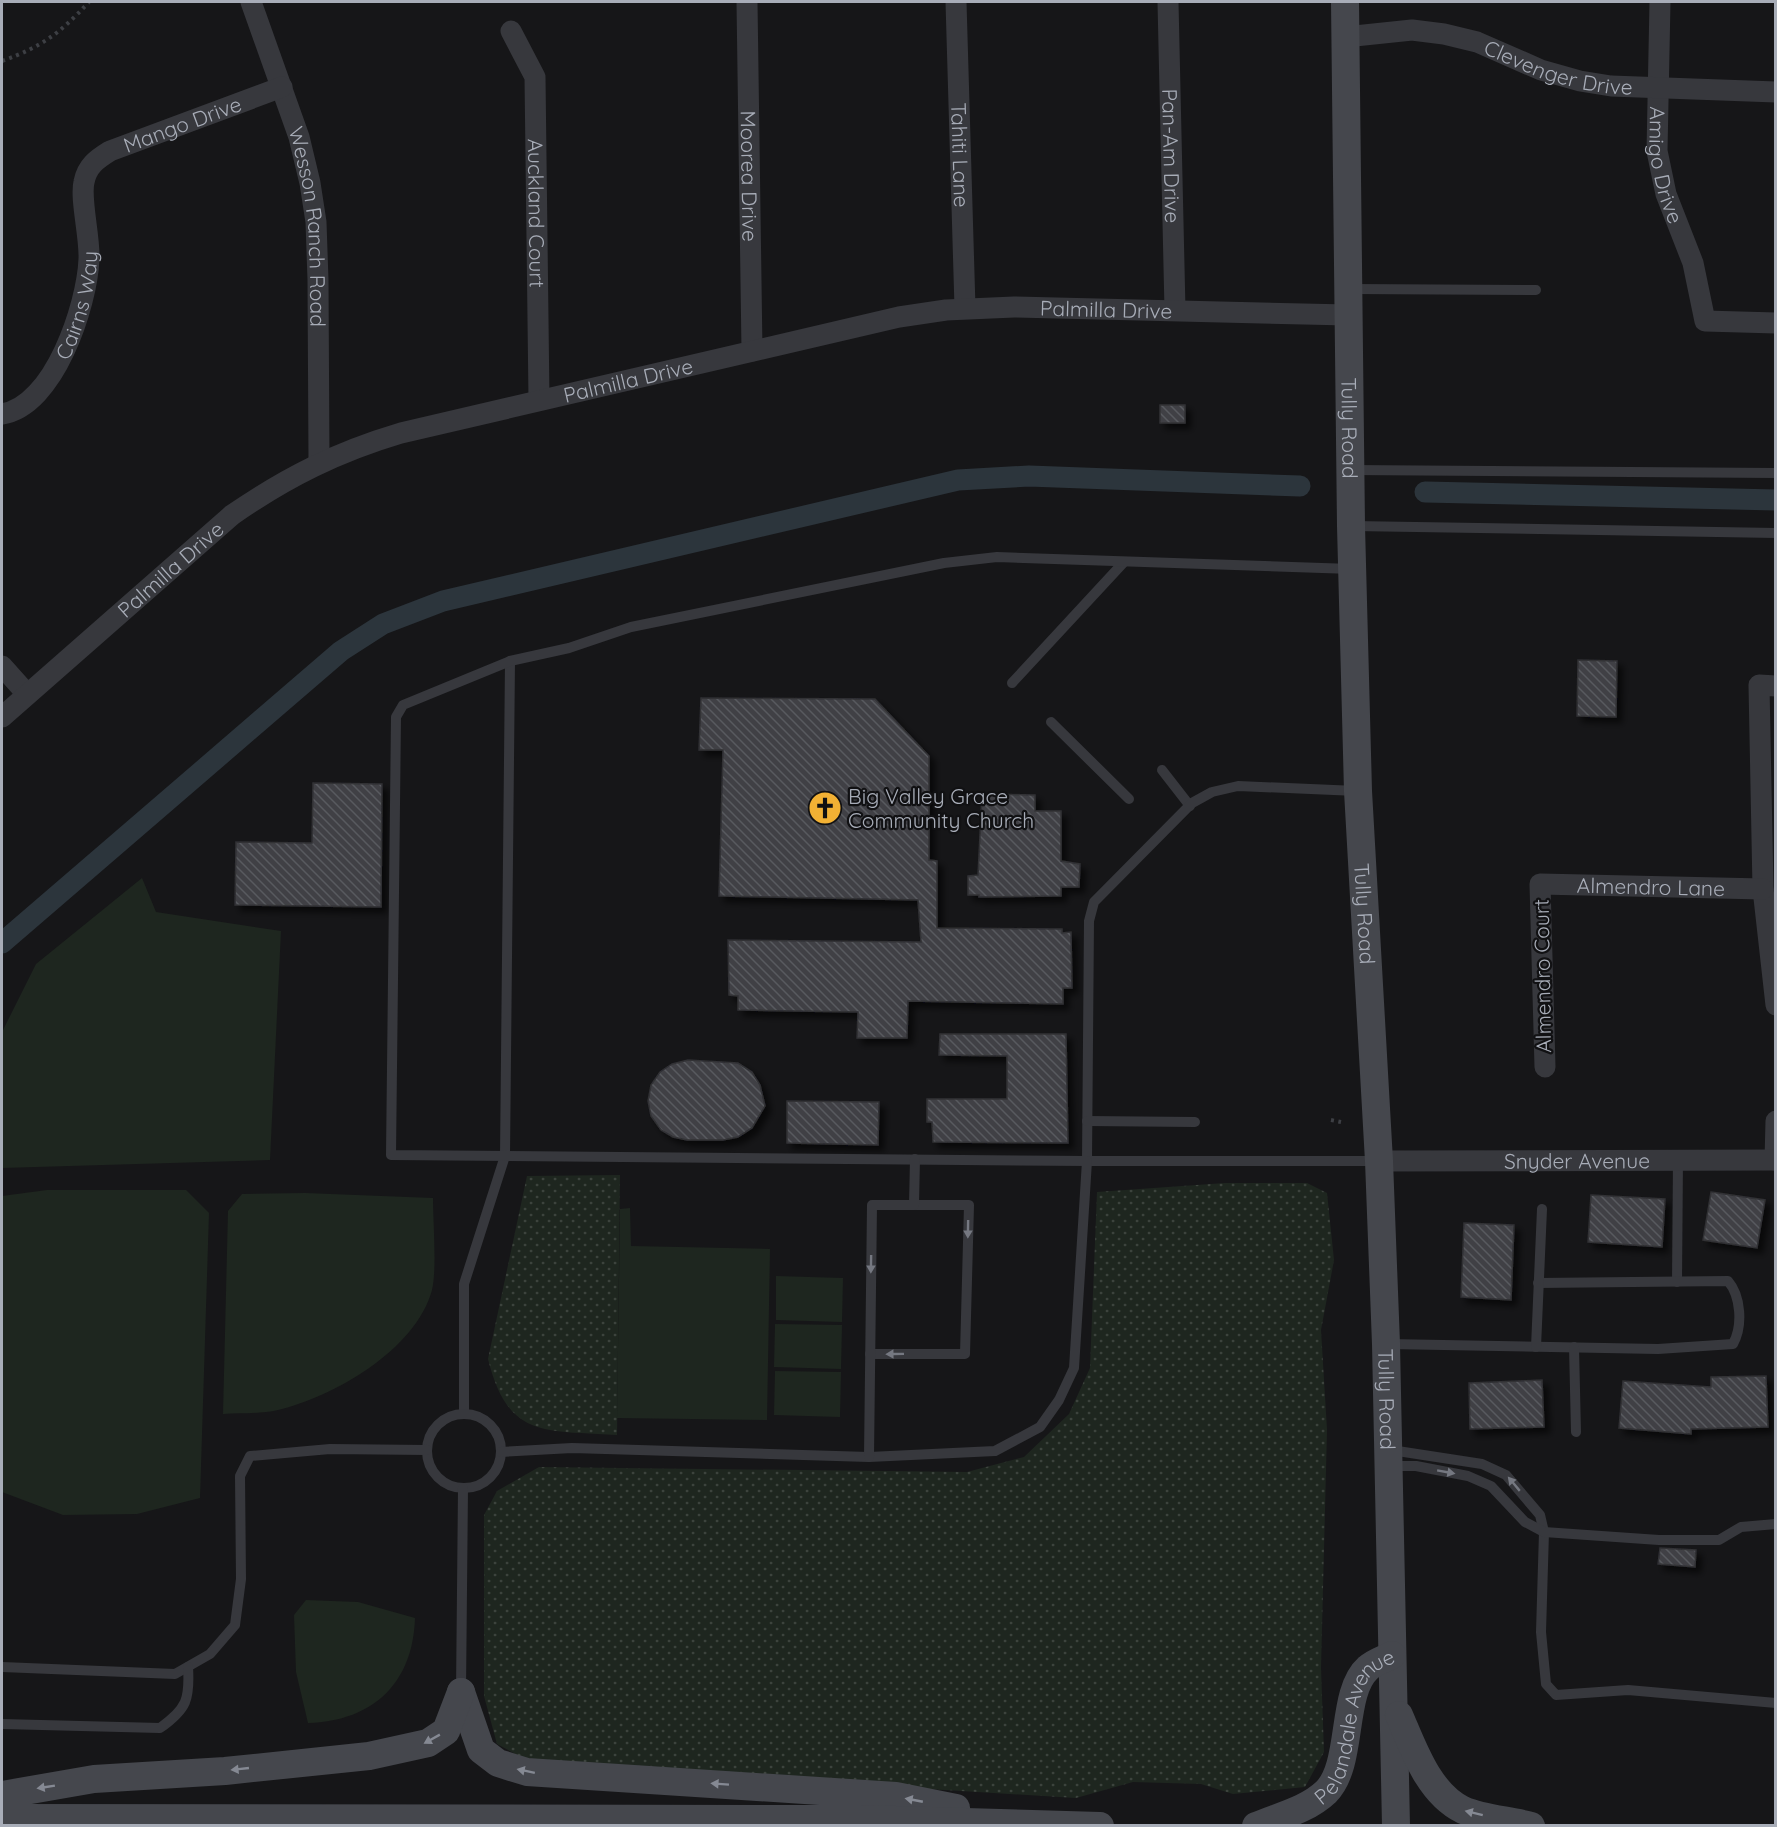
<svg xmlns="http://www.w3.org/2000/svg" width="1777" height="1827" font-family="Quicksand,sans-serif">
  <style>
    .grass { fill: url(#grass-dots) }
    .park { fill: #1e261f }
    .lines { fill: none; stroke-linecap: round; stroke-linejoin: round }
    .canal { stroke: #2c353c; stroke-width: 21 }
    .building { fill: url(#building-back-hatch); stroke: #303034; stroke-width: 1.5; filter: url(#shadow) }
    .path { stroke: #3d3f44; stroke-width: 4; stroke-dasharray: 3 4.5; stroke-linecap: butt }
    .service { stroke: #37383d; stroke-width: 10 }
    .minor { stroke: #37383d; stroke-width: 21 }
    .secondary { stroke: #45474d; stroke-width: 28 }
    .oneway { fill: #757881 }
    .oneway2 { fill: #858993 }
    .labels { text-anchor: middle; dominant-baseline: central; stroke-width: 4.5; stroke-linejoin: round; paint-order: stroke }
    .street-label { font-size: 21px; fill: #a8adb8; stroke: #111113 }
    .poi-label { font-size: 21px; fill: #a8adb8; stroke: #111113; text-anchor: start }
  </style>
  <defs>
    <pattern id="grass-dots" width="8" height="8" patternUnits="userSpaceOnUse" patternTransform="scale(1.5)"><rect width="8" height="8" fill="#1e261f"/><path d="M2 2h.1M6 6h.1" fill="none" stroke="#3c433d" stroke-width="1.8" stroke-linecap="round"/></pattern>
    <pattern id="building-back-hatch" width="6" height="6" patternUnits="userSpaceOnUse" patternTransform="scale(1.5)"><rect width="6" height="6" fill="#404145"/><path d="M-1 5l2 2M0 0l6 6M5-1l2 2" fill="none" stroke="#595a5e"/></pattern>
    <filter id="shadow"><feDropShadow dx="5.5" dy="5.5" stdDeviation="3" flood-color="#0009"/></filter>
  </defs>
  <rect width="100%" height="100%" fill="#161618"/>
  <g class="grass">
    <path d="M620,1175L617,1435C546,1430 508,1440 488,1359L527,1176Z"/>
    <path d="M1225,1183H1307L1327,1193L1334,1260L1321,1330L1327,1430L1321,1668L1324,1752L1305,1787L1233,1794L1201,1784L1133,1782L1076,1798L536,1765L497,1744L484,1696V1515L497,1491L539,1467L967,1472L1024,1457L1069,1414L1090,1368L1097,1192Z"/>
  </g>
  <g class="park">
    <path d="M142,878L156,912L281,931L270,1160L2,1168V1032L36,964Z"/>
    <path d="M47,1190H186L209,1213L200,1498L137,1514L63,1515L2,1492V1196Z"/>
    <path d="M305,1193L433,1198C433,1221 437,1270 432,1290C416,1350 333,1397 278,1410C260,1414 240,1413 223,1414L228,1211L242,1194Z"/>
    <path d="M630,1208L631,1246L770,1249L767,1420L617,1418L620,1209Z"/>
    <path d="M776,1276L843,1278L842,1322L776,1320Z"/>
    <path d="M775,1324L842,1325L841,1369L774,1367Z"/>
    <path d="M775,1371L841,1372L840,1417L774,1415Z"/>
    <path d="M306,1600L358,1602L415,1618C413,1683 373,1721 308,1723L296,1672L294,1615Z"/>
  </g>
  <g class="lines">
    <g class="canal">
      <path d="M1425,492L1776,500"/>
      <path d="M2,943L341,651L383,624L443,601L958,480L1029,476L1300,486"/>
    </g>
  </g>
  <g class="building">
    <rect x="1160" y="405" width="25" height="18"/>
    <path d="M1578,660L1617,661L1616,717L1577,716Z"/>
    <path d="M701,698L875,699L929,756V860L937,861V928L1062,929V933L1071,932L1072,988H1063V1004L908,1001L907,1038H857L858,1012L738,1010V996L729,995L728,940L921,942L918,900L719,896L723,750H699Z"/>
    <path d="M313,783L382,784L381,907L235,905L236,842L312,843Z"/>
    <path d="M982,794L1035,795V811H1061V861L1080,864L1079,887H1061V896L979,897V895H968V876L978,875Z"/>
    <path d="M940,1034H1066L1068,1143L933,1142L932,1122H927V1099H1007V1056L939,1055Z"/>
    <path d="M688,1060L738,1063L752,1072L760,1085L765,1106L752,1128L738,1137L723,1140H687L673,1137L661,1130L651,1116L648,1101L651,1085L660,1072L672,1064Z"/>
    <path d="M787,1101L879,1102L878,1145L787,1143Z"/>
    <path d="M1711,1192L1765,1200L1757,1248L1703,1240Z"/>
    <path d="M1591,1195L1665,1199L1662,1247L1588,1242Z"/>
    <path d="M1464,1223L1514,1225L1511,1300L1461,1297Z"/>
    <path d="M1766,1376L1768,1427L1691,1429V1434L1619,1428L1623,1381L1711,1387V1377Z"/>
    <path d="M1542,1380L1544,1427L1470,1429L1469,1383Z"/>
    <path d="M1660,1548L1696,1550L1695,1567L1658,1564Z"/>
  </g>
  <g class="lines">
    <g class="path">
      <path d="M2,61C43,46 59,34 89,2"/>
      <path d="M1331,1120L1341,1122"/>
    </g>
    <g class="service">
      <path d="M1351,289L1536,290"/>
      <path d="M1350,470L1776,473"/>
      <path d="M1353,526L1776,533"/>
      <path d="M1012,683L1124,562"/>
      <path d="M1051,722L1129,799"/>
      <path d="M1162,770L1190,806"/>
      <path d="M1357,791L1238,786L1212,792L1192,803L1094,902L1089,921L1087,1161H1377"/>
      <path d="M1087,1121L1195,1122"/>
      <path d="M1677,1282L1678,1159"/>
      <path d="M1388,1344L1658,1349L1733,1344C1743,1326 1741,1296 1728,1281L1538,1283"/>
      <path d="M1536,1347L1542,1209"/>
      <path d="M1574,1347L1576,1432"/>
      <path d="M870,1354H965L969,1205H914"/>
      <path d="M464,1414V1284L505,1156L510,661"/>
      <circle cx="464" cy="1451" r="37"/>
      <path d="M1391,1450L1482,1464L1506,1475L1540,1515L1544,1532L1541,1632L1546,1684L1556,1695L1628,1690L1776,1703"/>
      <path d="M501,1452L572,1448L869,1457L995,1451L1040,1427L1059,1400L1074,1368L1087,1161L391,1155L396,717L403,705L510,661L569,648L631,627L944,563L997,557L1352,569"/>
      <path d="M869,1457L872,1205H914L915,1159"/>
      <path d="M1390,1466H1416L1468,1476L1491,1486L1525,1522L1544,1532L1659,1540H1719L1741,1527L1776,1524"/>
      <path d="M2,1667L175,1674L210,1654L235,1625L241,1579L240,1476L250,1456L330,1449L427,1450"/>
      <path d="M461,1692L463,1488"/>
      <path d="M2,1724L160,1728C187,1709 190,1699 188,1667"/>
    </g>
    <g class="minor">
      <path id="s1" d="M251,2L299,137L310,183L316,222L318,280L319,462"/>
      <path id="s2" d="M747,2L752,351"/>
      <path id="s3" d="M956,2L965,308"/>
      <path id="s4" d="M1168,2L1175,310"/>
      <path id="s5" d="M1660,2L1657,151L1666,194L1693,263L1705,321L1776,323"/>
      <path id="s6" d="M511,31L535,77L539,400"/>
      <path id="s7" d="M1345,37L1412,30L1444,34L1477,42L1541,70L1580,81L1611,86L1776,92"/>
      <path id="s8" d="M2,414C54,406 87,306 89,259C90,237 80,199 84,182C87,166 97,159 110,151L282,87"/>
      <path d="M2,666L27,694"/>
      <path d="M1776,686L1759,685L1763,889L1776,1005"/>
      <path id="s9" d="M2,717L232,515C287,477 337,452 401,433L899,317L946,310L1014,307L1348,315"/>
      <path id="s10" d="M1545,1067L1540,884L1763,889"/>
      <path d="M1775,1160L1776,1121"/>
      <path id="s11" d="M1379,1161L1776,1160"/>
    </g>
    <g class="secondary">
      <path id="s12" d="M1345,2L1351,526L1358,791L1379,1161L1386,1344L1396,1826"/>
      <path d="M461,1692L481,1750L498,1763L527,1772L896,1796L956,1808"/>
      <path d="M1399,1715C1413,1747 1428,1793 1463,1810C1483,1819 1510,1820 1531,1826"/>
      <path d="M2,1795L94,1779L225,1771L369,1756L428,1743L446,1731L461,1692"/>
      <path d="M2,1818L861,1819L1100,1826"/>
      <path id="s13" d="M1256,1826C1280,1816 1307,1810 1326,1792C1354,1764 1340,1693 1368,1668C1374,1662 1385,1659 1392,1655"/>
    </g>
  </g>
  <defs><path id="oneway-solid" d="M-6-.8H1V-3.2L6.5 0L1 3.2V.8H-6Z" transform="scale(1.5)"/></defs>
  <g class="oneway">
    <use href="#oneway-solid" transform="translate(968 1229) rotate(91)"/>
    <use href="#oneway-solid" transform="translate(871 1264) rotate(91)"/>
    <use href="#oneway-solid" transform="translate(895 1354) rotate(179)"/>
    <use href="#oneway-solid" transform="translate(1446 1472) rotate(10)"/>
    <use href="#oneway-solid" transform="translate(1514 1484) rotate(-130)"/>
  </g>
  <g class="oneway2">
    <use href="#oneway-solid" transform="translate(432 1739) rotate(151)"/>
    <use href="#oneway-solid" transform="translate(240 1769) rotate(174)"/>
    <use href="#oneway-solid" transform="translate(526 1771) rotate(-168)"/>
    <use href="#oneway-solid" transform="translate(720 1784) rotate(-176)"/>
    <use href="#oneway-solid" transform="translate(46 1787) rotate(171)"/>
    <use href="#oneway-solid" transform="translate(914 1800) rotate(-169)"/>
    <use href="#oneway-solid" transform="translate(1474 1813) rotate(-166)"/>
  </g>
  <defs>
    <symbol id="church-disc" viewBox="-11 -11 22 22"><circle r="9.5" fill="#f2b134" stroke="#111113"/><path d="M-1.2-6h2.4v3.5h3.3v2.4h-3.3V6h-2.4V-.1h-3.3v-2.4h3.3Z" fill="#111"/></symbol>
  </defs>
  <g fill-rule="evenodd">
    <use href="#church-disc" x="806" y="789" width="38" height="38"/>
  </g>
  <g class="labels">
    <g class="street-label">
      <text stroke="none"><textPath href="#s7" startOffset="220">Clevenger Drive</textPath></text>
      <text stroke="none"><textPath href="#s8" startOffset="384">Mango Drive</textPath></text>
      <text stroke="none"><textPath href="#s3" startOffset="153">Tahiti Lane</textPath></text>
      <text stroke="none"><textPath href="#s4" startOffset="154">Pan-Am Drive</textPath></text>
      <text stroke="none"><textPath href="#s5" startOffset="164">Amigo Drive</textPath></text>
      <text stroke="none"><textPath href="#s2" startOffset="174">Moorea Drive</textPath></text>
      <text stroke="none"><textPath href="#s6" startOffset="188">Auckland Court</textPath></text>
      <text stroke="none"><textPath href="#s1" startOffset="234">Wesson Ranch Road</textPath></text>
      <text stroke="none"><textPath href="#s8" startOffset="140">Cairns Way</textPath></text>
      <text stroke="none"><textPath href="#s9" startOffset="1214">Palmilla Drive</textPath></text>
      <text stroke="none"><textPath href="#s9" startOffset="728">Palmilla Drive</textPath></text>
      <text stroke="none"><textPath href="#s12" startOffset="426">Tully Road</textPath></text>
      <text stroke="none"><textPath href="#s9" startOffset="224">Palmilla Drive</textPath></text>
      <text stroke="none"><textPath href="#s10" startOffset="294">Almendro Lane</textPath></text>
      <text stroke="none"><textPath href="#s12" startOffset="912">Tully Road</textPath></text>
      <text transform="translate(1542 976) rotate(-91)">Almendro Court</text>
      <text stroke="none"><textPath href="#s11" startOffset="198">Snyder Avenue</textPath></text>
      <text stroke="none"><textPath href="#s12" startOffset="1398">Tully Road</textPath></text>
      <text stroke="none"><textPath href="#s13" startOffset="153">Pelandale Avenue</textPath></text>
    </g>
    <g class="poi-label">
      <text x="848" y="796">Big Valley Grace<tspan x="848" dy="24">Community Church</tspan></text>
    </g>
  </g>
  <rect width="1777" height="1827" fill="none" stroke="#a8adb8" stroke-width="6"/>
</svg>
